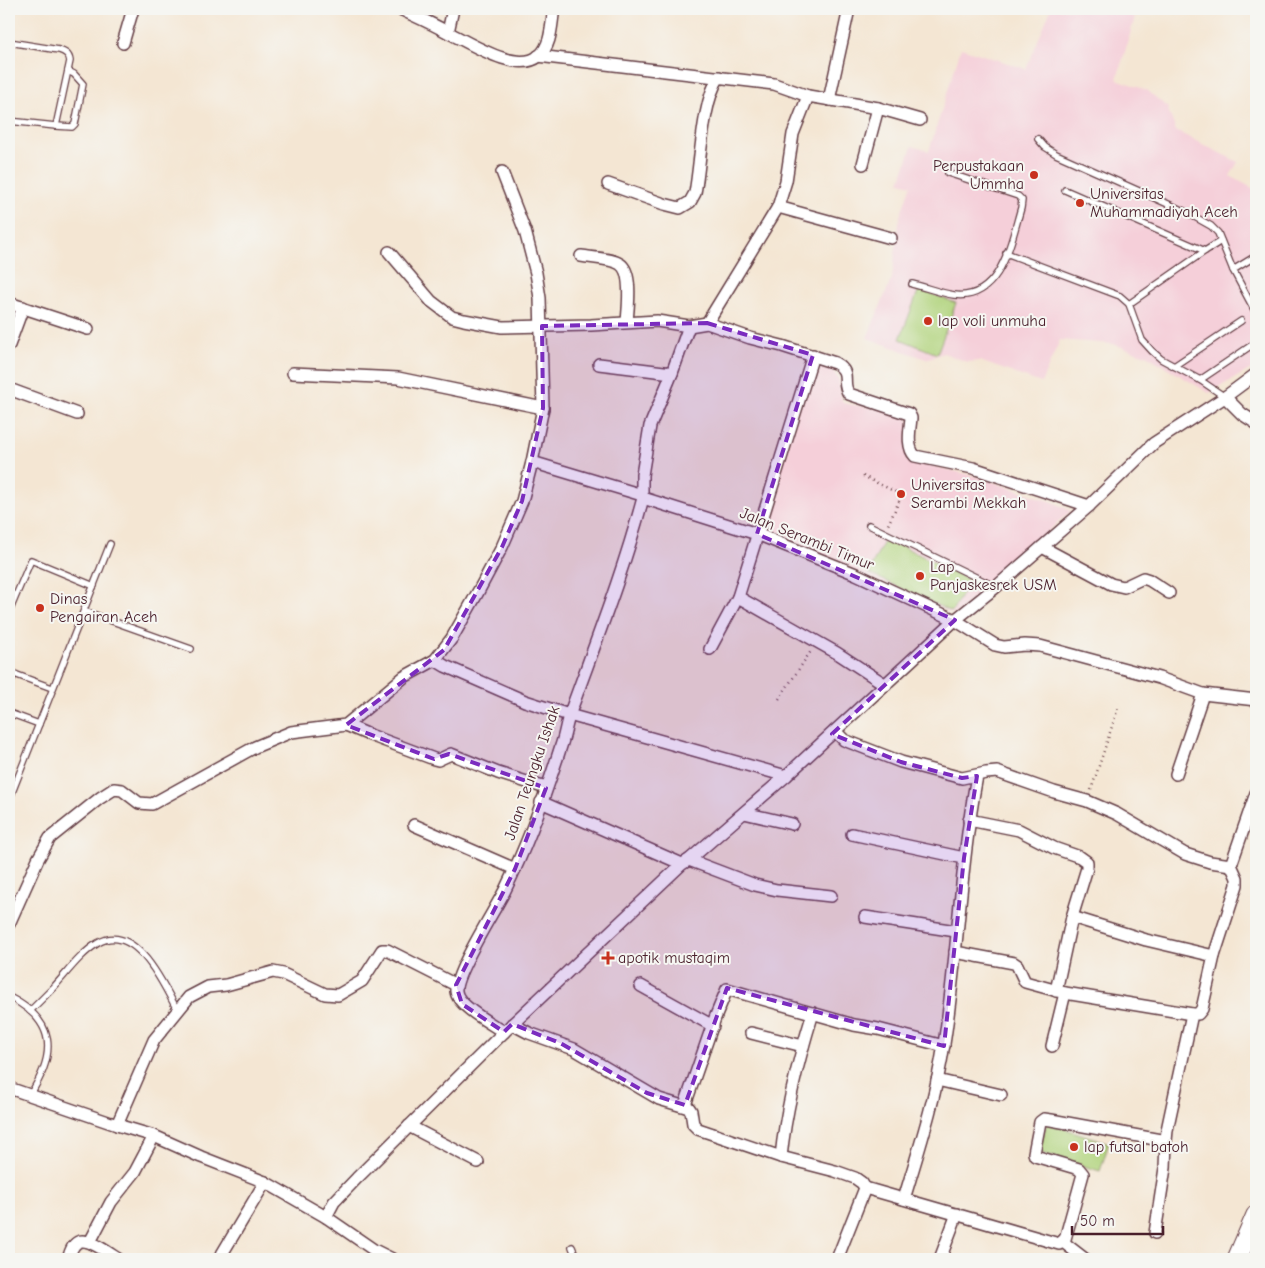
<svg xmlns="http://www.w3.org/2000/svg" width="1265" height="1268" font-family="'Comic Neue',sans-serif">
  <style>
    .built { fill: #f5cfd9 }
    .green { fill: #b0d37c; stroke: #7d7954 }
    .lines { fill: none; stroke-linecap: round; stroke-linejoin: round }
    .service-casing { stroke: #643d44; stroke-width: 8 }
    .minor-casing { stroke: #643d44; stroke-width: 14 }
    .trunk-casing { stroke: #643d44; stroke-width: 21 }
    .path { stroke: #643d44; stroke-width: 2.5; stroke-dasharray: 1 4; stroke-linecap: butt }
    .service { stroke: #fff; stroke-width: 5.5 }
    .minor { stroke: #fff; stroke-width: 11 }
    .trunk { stroke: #fff; stroke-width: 19 }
    .marked { fill: #7b2cbf; fill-opacity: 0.2; stroke: #7b2cbf; stroke-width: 4; stroke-dasharray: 10 6; stroke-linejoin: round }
    .poi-dot { fill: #c8321e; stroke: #f6f6f2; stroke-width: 2 }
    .labels { text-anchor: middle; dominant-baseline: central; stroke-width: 4; stroke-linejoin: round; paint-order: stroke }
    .poi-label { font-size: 16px; fill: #4a1f2b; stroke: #f6f6f2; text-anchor: start }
    .street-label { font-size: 16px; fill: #4a1f2b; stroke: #f6f6f2 }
  </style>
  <rect width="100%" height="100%" fill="#f6f6f2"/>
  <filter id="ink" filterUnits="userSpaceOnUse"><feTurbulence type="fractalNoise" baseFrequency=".02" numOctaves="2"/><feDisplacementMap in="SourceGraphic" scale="10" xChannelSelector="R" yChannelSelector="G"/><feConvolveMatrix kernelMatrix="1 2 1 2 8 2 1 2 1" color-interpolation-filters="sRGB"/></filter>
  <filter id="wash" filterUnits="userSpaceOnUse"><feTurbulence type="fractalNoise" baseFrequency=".0096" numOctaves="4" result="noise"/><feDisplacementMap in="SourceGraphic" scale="20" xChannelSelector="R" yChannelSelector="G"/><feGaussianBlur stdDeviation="1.12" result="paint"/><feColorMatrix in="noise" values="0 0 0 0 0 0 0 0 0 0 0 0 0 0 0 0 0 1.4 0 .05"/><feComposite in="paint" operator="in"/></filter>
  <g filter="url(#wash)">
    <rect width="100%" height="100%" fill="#f4e6d3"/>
    <g class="built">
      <path d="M1051,9H1116L1135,17L1117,79L1148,91L1167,107L1176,131L1238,162L1230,176L1256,190V366L1209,393L1146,355L1113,344L1060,340L1041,383L980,361L967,362L944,353L926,359L867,338L892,278L900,216L911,185L900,182L912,146L929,151L961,48L1026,69Z"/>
      <path d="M812,363L831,368L839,380L842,401L847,404L893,410L909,419L906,457L908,460L979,477L1053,502L1071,511L955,615L759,531Z"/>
    </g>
    <g class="green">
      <path d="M919,289L956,303L937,354L900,339Z"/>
      <path d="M886,538L970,580L952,612L868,573Z"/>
      <path d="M1047,1123L1109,1143L1100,1171L1038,1152Z"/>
    </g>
  </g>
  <g filter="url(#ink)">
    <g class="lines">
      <defs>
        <g id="service">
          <path d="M9,42L59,50C65,52 69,54 70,61L56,126L9,121"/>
          <path d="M56,126L72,127L75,124L83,84L74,74L68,71"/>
          <path d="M1038,139L1045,147L1056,154L1186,212L1211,226L1218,233L1233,270L1256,313"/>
          <path d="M1065,190L1205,251"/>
          <path d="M1006,253L1120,296L1129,304L1142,340L1152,351L1161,359L1200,380L1225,397"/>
          <path d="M1233,270L1256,256"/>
          <path d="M912,284C925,287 940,293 954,295C1001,301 1011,241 1021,208L1022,200L1018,196L948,173"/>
          <path d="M1129,304L1205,251L1221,241"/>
          <path d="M1174,366L1241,321"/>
          <path d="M1200,380L1252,345"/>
          <path d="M869,525L996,587"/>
          <path d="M84,611L191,649"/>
          <path d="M9,612L31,560L94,586"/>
          <path d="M9,672L52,688"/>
          <path d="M9,687L14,673"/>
          <path d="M9,713L39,724"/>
          <path d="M9,800L110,544"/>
          <path d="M9,997C56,1021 57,1053 30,1095"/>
          <path d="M30,1011C38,1003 45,996 52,989C67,973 80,954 98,943C135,921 164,985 177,1010"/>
          <path d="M572,1247L577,1259"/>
        </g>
        <g id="minor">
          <path d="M400,9C417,17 433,24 449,33C470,43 517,74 539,56C552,45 551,24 554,9"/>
          <path d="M448,32L453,9"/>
          <path d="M123,43L133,9"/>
          <path d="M538,56L774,84L808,96L878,108"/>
          <path d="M829,100L849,9"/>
          <path d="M863,164L878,108L920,120"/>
          <path d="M608,184L664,204L680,208L690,202L695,193C701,161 702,102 719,77"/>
          <path d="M778,207L891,238"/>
          <path d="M389,252L431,301L452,317L464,320L502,327L591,325L657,321L689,326L707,323L750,338L782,346L835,363C853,373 840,382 849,394L909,414L911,418C910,429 906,447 915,456L973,468L1089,506"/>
          <path d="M581,256C592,258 611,258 620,264C633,272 628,308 627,322"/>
          <path d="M9,303L88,329"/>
          <path d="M707,323L778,207L786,181L793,134L808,96"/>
          <path d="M9,345L23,307"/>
          <path d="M599,364L672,373"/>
          <path d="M293,373L398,378L543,408"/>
          <path d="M9,389L77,414"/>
          <path d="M1225,397L1242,414L1256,423"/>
          <path d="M532,462L642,495L643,498L757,534L856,574L955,620L995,645L1004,647L1025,645L1040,646L1159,678L1203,694L1256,700"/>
          <path d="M642,495V475L650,426L672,373L689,326"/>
          <path d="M1042,547L1111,584L1124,587L1143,578L1149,580L1169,593"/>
          <path d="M738,597L837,653L886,685"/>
          <path d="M710,649L738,597L813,355"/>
          <path d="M435,660L445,666L525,701L569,715L786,776"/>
          <path d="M346,725L367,734L434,759L438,760L451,754L498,773L546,788"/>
          <path d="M835,731L844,740L901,762L962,778L986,773L997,772L1054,792L1087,801L1117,814L1185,854L1210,862L1231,865L1256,793"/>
          <path d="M1176,774L1203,694"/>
          <path d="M541,802L682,864"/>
          <path d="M744,813L792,824"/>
          <path d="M969,820L1019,830L1054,848L1080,857L1087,862V868L1072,917L1056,991"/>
          <path d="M414,825L515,869"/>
          <path d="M852,834L964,858"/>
          <path d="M689,860L755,885L777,890L831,896"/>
          <path d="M865,917L956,931"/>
          <path d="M1072,917L1146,940L1214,956"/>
          <path d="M9,924L38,859L50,838L100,798L114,789L122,790L139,803L152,804L255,747L291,732L346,725L404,677L435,660L452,638L478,592L502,547L522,501L532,462L543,408L540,298L536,273L525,231L502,172"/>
          <path d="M955,952L1014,963L1017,965L1025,982L1065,993L1192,1014"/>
          <path d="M641,986L713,1026"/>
          <path d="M512,1024L529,1033L574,1049L659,1099L689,1108L691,1111L693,1124L698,1129L781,1157L835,1171L855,1178L862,1183L865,1188L1059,1244L1065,1239L1083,1174L1079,1169L1035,1156L1034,1153L1040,1122L1044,1119L1051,1120L1166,1141L1167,1130L1192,1014H1198L1202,1009L1214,956L1237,885V878L1231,865"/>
          <path d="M504,1032C492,1024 457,1006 456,991C454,974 495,910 505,890C527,846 546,793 561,746C565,735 566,724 570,713C596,641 623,573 643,498"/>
          <path d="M751,1033L803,1046"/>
          <path d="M1052,1046L1065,993"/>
          <path d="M937,1080L1001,1095"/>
          <path d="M9,1088L117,1125L154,1136L201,1157L265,1182L326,1217L374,1250L392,1259"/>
          <path d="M685,1105L715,1018L727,989L854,1025L878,1029L944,1046"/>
          <path d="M117,1125L154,1040L189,997L208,987L226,985L273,972L283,974L325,994L338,995L362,981L382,950H387L456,985"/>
          <path d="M409,1126L478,1162"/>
          <path d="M781,1157C786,1107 798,1061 813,1013"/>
          <path d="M904,1199C919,1149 936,1097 944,1044C958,955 960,865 977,776"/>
          <path d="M326,1217L334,1202L357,1178L504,1032L682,864L689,860L786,776L955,620L996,587L1089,506L1154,443L1225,397L1256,374"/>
          <path d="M1155,1233L1165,1168L1166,1141"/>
          <path d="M90,1242L111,1202L135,1172L154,1136"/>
          <path d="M1063,1242L1085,1259"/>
          <path d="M68,1259C70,1253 72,1245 78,1242C88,1237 110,1254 118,1259"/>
          <path d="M219,1259L265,1182"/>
          <path d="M837,1259L865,1188"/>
          <path d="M940,1259L957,1214"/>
        </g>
        <path id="trunk" d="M1237,1259L1256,1215"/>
      </defs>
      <use href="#service" class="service-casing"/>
      <use href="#minor" class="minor-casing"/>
      <use href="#trunk" class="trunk-casing"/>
      <g class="path">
        <path d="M863,476L902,495L888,525"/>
        <path d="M779,699L811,651"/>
        <path d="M1091,790L1118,708"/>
      </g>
      <use href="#service" class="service"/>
      <use href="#minor" class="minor"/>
      <use href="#trunk" class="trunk"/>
    </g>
  </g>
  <path class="marked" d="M707,323L813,355L757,534L955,620L832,734L901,762L962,778L977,776L964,858L944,1046L727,988L685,1105L647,1093L560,1043L512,1024L504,1032L462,1004L456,985L515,869L546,788L449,754L434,759L346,725L444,650L502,547L522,501L543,408L542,326Z"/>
  <g class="poi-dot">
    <circle cx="1034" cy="175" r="5"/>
    <circle cx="1080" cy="203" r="5"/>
    <circle cx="928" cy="321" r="5"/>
    <circle cx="901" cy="494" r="5"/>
    <circle cx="920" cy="576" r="5"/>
    <circle cx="40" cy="608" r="5"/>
    <path d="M605.5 950.5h5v5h5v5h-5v5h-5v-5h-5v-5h5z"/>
    <circle cx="1074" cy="1147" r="5"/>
  </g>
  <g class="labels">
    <g class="poi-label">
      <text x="1024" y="166" text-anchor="end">Perpustakaan<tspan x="1024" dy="18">Ummha</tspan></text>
      <text x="1090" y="194">Universitas<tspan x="1090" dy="18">Muhammadiyah Aceh</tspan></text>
      <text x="938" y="321">lap voli unmuha</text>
      <text x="911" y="485">Universitas<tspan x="911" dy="18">Serambi Mekkah</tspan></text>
      <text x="930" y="567">Lap<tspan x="930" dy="18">Panjaskesrek USM</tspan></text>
      <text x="50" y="599">Dinas<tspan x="50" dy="18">Pengairan Aceh</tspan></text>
      <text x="618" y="958">apotik mustaqim</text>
      <text x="1084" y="1147">lap futsal batoh</text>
    </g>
    <g class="street-label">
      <text transform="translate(807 539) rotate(22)">Jalan Serambi Timur</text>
      <text transform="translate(532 773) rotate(-71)">Jalan Teungku Ishak</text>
    </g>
  </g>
  <rect width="1265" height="1268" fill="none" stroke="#f6f6f2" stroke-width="30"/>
  <path d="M1072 1226v8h91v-8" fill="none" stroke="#4a1f2b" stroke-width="2.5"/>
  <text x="1080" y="1226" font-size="15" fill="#4a1f2b" stroke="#f6f6f2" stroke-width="4" paint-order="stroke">50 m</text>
</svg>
